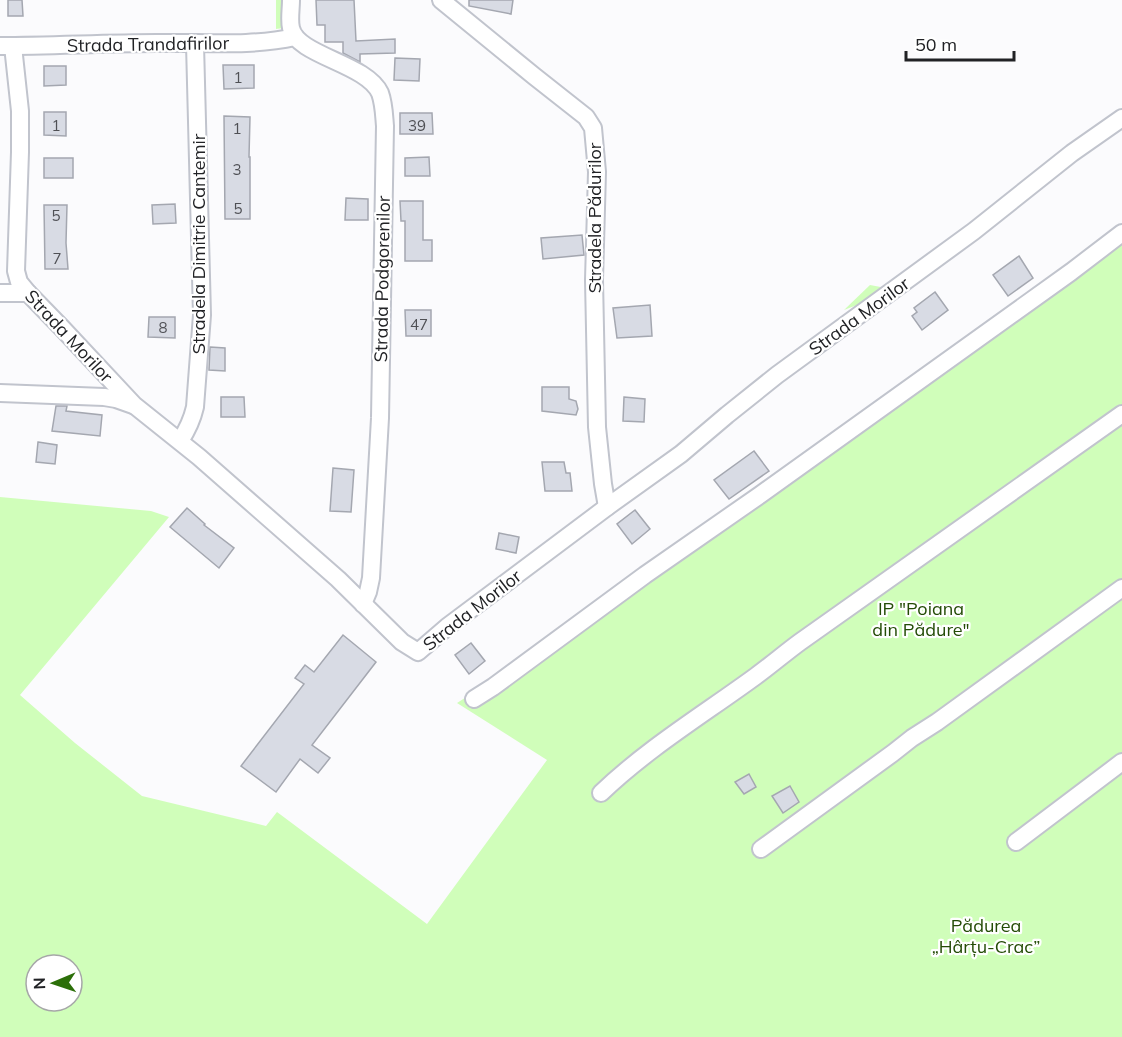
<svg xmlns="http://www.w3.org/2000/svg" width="1122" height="1037" font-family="Mulish,sans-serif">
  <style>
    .green { fill: #d0feba; fill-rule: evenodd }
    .building { fill: #d8dbe4; stroke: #a4a7b0; stroke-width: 1.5 }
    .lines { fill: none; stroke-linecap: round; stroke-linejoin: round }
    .street-casing { stroke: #c1c4cd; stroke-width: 20 }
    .street { stroke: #fff; stroke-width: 16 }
    .labels { text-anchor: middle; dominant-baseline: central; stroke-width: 4.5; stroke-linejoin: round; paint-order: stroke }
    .number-label { font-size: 15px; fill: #4f5055 }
    .street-label { font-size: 18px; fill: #212225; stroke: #fff }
    .park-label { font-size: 18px; fill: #244c06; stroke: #fff }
  </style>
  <rect width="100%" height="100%" fill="#fbfbfd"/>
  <g class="green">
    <path d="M276,0H284V28L276,29Z"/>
    <path d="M1122,224V1037H0V497L151,511L169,517L20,695L75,743L142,796L266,826L277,812L427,924L547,760L457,703L499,676L1009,309ZM36,965H72V1001H36Z"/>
    <path d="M870,285L886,288L870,300L844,310Z"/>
  </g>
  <g class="building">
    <path d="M8,0H22L23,16H8Z"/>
    <path d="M316,0H354L356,41L395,39V53L360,54V62L343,53V42H325V25H317Z"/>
    <path d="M469,0H513L511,14L469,6Z"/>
    <path d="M395,58L420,59L419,81L394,80Z"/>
    <path d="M223,65H254V88L224,89Z"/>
    <path d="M44,66H66V85L44,86Z"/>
    <path d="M44,112H66V136L44,135Z"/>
    <path d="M400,113H432L433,134H400Z"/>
    <path d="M224,116L250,117L249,157H250V219H225Z"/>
    <path d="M429,157L430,176H405V158Z"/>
    <rect x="44" y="158" width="29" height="20"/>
    <path d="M346,198L368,199V220H345Z"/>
    <path d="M400,201H423V240H432V261H405V221H401Z"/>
    <path d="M175,204L176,223L153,224L152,205Z"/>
    <path d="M44,205H67L66,243L68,269H45Z"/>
    <path d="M582,235L584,255L543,259L541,238Z"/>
    <path d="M1019,256L1033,278L1008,296L993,275Z"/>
    <path d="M935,292L948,310L922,330L912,316L917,312L914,308Z"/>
    <path d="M650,305L652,336L617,338L613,308Z"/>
    <path d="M405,310H431V336H406Z"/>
    <path d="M149,317H175V338L148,337Z"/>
    <path d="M210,347L225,348V371L209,370Z"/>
    <path d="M542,387H569V399L576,401L578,409L576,415L542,411Z"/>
    <path d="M221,397H244L245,417H221Z"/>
    <path d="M624,397L645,399L644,422L623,421Z"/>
    <path d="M56,406H67L66,411L102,415L100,436L52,431Z"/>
    <path d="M38,442L57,445L55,464L36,462Z"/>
    <path d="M754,451L769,471L729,499L714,480Z"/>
    <path d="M542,462H564L566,473H570L572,491H545Z"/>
    <path d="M333,468L354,470L351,512L330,511Z"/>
    <path d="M187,508L205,524L204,525L234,548L219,568L170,527Z"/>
    <path d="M635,510L650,529L632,544L617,524Z"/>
    <path d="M499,533L519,537L516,553L496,549Z"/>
    <path d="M343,635L376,662L312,745L330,758L318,773L300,759L276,792L241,766L304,684L295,678L305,665L314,672Z"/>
    <path d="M471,643L485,661L469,674L455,655Z"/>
    <path d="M749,774L756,787L744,794L735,782Z"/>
    <path d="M790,786L799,802L783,813L772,796Z"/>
  </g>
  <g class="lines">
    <defs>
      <g id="street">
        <path d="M291,0C291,9 289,20 291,28C297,56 366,63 380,93C384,104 384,115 385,126L380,418L371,578L368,592L363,604"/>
        <path d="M441,0L534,76L586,117L593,128L597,172L594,280L597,427L603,484L607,507"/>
        <path d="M0,46C52,46 105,43 157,43C203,42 250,47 295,37"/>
        <path d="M13,46L20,111V152L16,271L19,282L28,293L62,328L134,405L199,457L338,579L402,642L418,652L447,627L607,507L681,454L727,415L777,375L974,231L1072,153L1122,118"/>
        <path d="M0,293H28"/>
        <path d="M0,393L104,397L116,399L133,405"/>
        <path d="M180,441C188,429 192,420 195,407L202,315L195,44"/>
        <path d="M474,699L493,687L645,575L760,495L1071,272L1122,233"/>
        <path d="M601,793C648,748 704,714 756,676C771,665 785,653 800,642L1122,414"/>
        <path d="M1016,842L1122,762"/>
        <path d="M761,849L893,753L912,738L937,722L1122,588"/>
      </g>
    </defs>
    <use href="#street" class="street-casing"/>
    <use href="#street" class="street"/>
  </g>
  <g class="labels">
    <g class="number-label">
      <text x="238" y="77">1</text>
      <text x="56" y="125">1</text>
      <text x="417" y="125">39</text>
      <text x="237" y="128">1</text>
      <text x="237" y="169">3</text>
      <text x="238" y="208">5</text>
      <text x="56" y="215">5</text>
      <text x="57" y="258">7</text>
      <text x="419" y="324">47</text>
      <text x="163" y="327">8</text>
    </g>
    <g class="street-label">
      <text transform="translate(148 44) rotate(-1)">Strada Trandafirilor</text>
      <text transform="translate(594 218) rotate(-90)">Stradela Pădurilor</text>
      <text transform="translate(198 244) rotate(-90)">Stradela Dimitrie Cantemir</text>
      <text transform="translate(382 279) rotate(-89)">Strada Podgorenilor</text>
      <text transform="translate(859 316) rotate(-36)">Strada Morilor</text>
      <text transform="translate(69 336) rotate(47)">Strada Morilor</text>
      <text transform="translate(472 610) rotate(-38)">Strada Morilor</text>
    </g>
    <g class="park-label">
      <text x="921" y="608">IP "Poiana<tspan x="921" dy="21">din Pădure"</tspan></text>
      <text x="986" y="925">Pădurea<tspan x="986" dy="21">„Hârțu-Crac”</tspan></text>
    </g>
  </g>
  <g transform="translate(54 983) rotate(268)"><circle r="28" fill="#ffffff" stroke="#a6a7a8" stroke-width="1.5"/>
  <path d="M0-4.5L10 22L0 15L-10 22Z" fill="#2c6f09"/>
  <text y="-9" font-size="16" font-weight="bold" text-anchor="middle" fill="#212225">N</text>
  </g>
  <path d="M906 51v9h108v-9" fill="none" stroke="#212225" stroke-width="3"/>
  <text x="915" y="51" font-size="18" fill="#212225" stroke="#ffffff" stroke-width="4.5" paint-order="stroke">50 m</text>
</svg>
